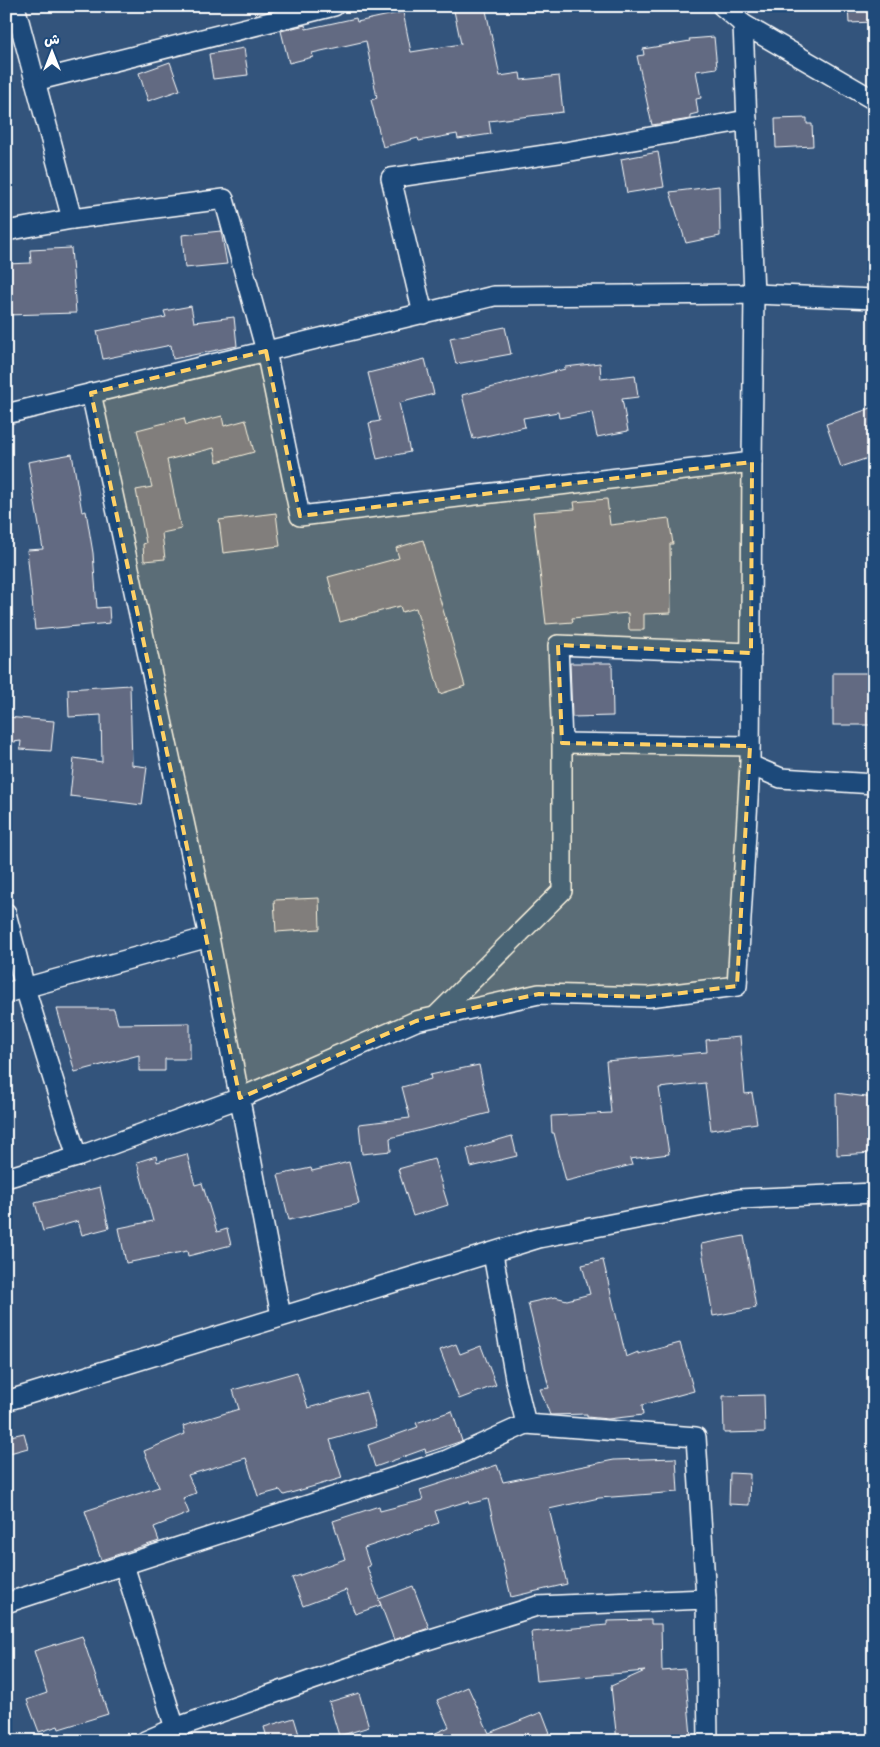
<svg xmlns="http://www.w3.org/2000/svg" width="880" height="1747" font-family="Mali,'Playpen Sans Arabic',sans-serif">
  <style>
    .building { fill: #626b82; stroke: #fff }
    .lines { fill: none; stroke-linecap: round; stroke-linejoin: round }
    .minor-casing { stroke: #fff; stroke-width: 22 }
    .minor { stroke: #1f4a7a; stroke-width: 19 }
    .marked { fill: #ffd166; fill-opacity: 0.2; stroke: #ffd166; stroke-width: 4; stroke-dasharray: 10 6; stroke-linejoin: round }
  </style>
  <rect width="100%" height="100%" fill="#33547c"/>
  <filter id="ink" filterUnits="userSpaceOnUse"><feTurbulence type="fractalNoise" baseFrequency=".02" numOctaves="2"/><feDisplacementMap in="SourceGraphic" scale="10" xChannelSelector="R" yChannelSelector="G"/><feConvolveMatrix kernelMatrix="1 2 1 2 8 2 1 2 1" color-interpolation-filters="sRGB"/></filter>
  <g filter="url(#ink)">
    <g class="building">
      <path d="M453,6H485L500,76L520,73L521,80L559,76L563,112L489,121L491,134L458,139L457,134L419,141L418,138L383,147L371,100L377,98L366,41L312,53L313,57L289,63L281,31L305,25L306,29L356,18L357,22L403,12L411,52L461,44Z"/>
      <path d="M848,6H874V22L849,23Z"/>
      <path d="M714,37L717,68L696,71L701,98L696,99L698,113L690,115V119L652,125L637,56L644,55L643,49L690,41L689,39Z"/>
      <path d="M244,48L248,75L213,79L209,54Z"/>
      <path d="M170,62L180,90L148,101L139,73Z"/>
      <path d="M807,118V124H812L813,146L776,148L775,119Z"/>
      <path d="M658,152L664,187L627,193L621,159Z"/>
      <path d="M719,186L720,236L686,243L670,192Z"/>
      <path d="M221,231L227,264L185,268L182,235Z"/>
      <path d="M71,248L76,313L6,315V264L31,263L30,250Z"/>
      <path d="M191,306L194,322L234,317L237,346L173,359L171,345L103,359L97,331L166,317L164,311Z"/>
      <path d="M505,327L511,354L456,364L450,338Z"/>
      <path d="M425,359L434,394L399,403L410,452L377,459L369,423L380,421L368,373Z"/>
      <path d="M600,363L601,379L635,375L638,397L622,399L628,431L597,437L592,412L559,418L558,412L523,418L525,427L473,439L462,395L565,369V367Z"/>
      <path d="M874,407V456L841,467L826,424Z"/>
      <path d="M222,416L224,426L246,420L254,452L217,462L214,448L167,460L181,529L162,533L165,559L144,561L143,544L146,543L136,490L152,487L137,430L184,418L186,425Z"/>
      <path d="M72,454L82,512L86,511L93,553L97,608L109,607L110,623L35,630L27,550L43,549L28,462Z"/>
      <path d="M607,499L610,525L669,518L673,544H670L671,613L644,614V630H629L628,613L572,618L573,622L546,624L533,512L575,509L574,502Z"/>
      <path d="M276,513L280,546L223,553L219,520Z"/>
      <path d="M423,540L465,686L440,694L416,608L402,612L400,606L340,622L328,577L399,558L396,548Z"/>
      <path d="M570,663H612L613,716L572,717Z"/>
      <rect x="833" y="673" width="41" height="52"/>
      <path d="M130,685L132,765L147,767L142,805L70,796L74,758L102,762L101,715L69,717L68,689Z"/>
      <path d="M6,717L54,721L51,751L20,749L21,741L6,743Z"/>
      <path d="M319,898L320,929L276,932L274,900Z"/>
      <path d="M57,1009H114L118,1024L190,1023V1059H165V1071H139V1055L75,1072Z"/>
      <path d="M740,1037L745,1094L752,1093L757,1123L711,1130L705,1083L659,1088L669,1154L630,1159L632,1165L566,1181L554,1133H552L551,1116L611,1113L606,1061L707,1052L706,1040Z"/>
      <path d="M479,1065L489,1113L390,1138L391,1151L362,1154L359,1124L410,1118L402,1087L431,1079L430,1075Z"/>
      <path d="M836,1093L874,1098V1153L837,1155Z"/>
      <path d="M512,1136L517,1156L471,1167L467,1149Z"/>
      <path d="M187,1154L195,1185L202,1183L217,1232L227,1229L231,1245L188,1256L187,1251L126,1263L119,1228L153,1221L137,1162L156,1156L157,1162Z"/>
      <path d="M434,1159L448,1205L413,1216L398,1169Z"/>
      <path d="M349,1162L359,1204L289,1220L278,1175L311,1168L312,1171Z"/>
      <path d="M100,1187L109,1228L82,1235L78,1221L43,1231L35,1203Z"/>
      <path d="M744,1236L756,1308L713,1316L701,1244Z"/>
      <path d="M603,1260L626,1357L638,1352V1354L680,1343L694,1391L642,1405L643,1415L608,1419L587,1417V1414L550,1415L540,1389L549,1388L528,1303L555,1297L567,1300L590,1294L582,1265Z"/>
      <path d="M456,1344L460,1354L481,1346L496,1385L459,1399L440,1350Z"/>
      <path d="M297,1372L308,1408L366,1392L376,1427L330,1440L342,1478L284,1495L280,1490L258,1496L246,1458L188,1475L196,1493L183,1498L189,1513L154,1527L159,1541L101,1560L85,1511L159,1487L144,1451L185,1434L183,1426L239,1409L233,1390Z"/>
      <path d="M764,1395L765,1432L724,1433L723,1396Z"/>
      <path d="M452,1411L462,1441L426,1453L425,1449L375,1467L368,1445L418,1427L416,1423Z"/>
      <path d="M24,1433L28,1448L6,1454V1437Z"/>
      <path d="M676,1458L678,1492L599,1498L549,1509L567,1584L511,1597L488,1499L469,1504L468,1501L435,1511L439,1523L364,1548L370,1566L367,1567L379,1599L413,1586L429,1628L394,1640L379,1600L381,1605L355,1614L346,1590L303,1606L292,1578L345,1559L333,1521L379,1506L380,1511L423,1500L420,1490L497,1465L503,1482L614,1460Z"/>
      <path d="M730,1473L750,1474L749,1505L729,1504Z"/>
      <path d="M651,1620V1624H661L662,1671L685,1669L691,1736L617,1741L611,1686L645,1671L536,1681L531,1632L607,1625V1621Z"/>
      <path d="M82,1636L108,1714L59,1729L58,1726L39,1732L27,1700L47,1693L34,1651Z"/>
      <path d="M468,1687L489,1733L542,1712L550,1733L529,1741H418L449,1727L437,1700Z"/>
      <path d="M359,1693L369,1727L339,1736L329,1702Z"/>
      <path d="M294,1718L301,1741H268L264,1727Z"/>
    </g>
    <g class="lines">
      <defs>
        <g id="minor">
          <path d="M722,6L743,24"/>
          <path d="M35,81L334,6"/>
          <path d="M6,231L72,219L15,6"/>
          <path d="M423,314L391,178L565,152L747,120"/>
          <path d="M91,393L209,937L281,1316"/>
          <path d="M6,414L494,296L754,294L874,299"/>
          <path d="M752,462L754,294L743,24L874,100"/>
          <path d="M562,743L750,746"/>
          <path d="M750,765L781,778L874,784"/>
          <path d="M6,913L25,988L77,1157"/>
          <path d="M6,993L209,937"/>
          <path d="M437,1015L562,891V743L558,645L751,653"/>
          <path d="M6,1178L77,1157L240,1098L416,1021L539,994L649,997L737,986L750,765L752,462L300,516L266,351L224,199L72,219"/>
          <path d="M6,1401L539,1238L739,1199L874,1193"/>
          <path d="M526,1424L696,1437L706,1599"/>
          <path d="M124,1565L179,1741"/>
          <path d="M6,1603L447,1460L526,1424L515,1378L493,1254"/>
          <path d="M145,1741L175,1728L421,1642L537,1606L706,1599L708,1741"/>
        </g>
      </defs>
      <use href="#minor" class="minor-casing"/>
      <use href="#minor" class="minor"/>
    </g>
  </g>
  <path class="marked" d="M266,351L300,516L752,462L751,653L558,645L562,743L750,746L737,986L649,997L539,994L436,1016L416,1021L240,1098L91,393Z"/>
  <rect width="880" height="1747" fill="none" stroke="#1f4a7a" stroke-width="25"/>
  <rect x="12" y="12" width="855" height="1722" fill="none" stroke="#fff" stroke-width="2" filter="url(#ink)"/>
  <g transform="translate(52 52)" stroke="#1f4a7a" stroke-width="4" paint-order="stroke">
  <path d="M0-4L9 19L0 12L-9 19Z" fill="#ffffff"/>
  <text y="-8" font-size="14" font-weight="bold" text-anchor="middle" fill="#ffffff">ش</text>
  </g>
</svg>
